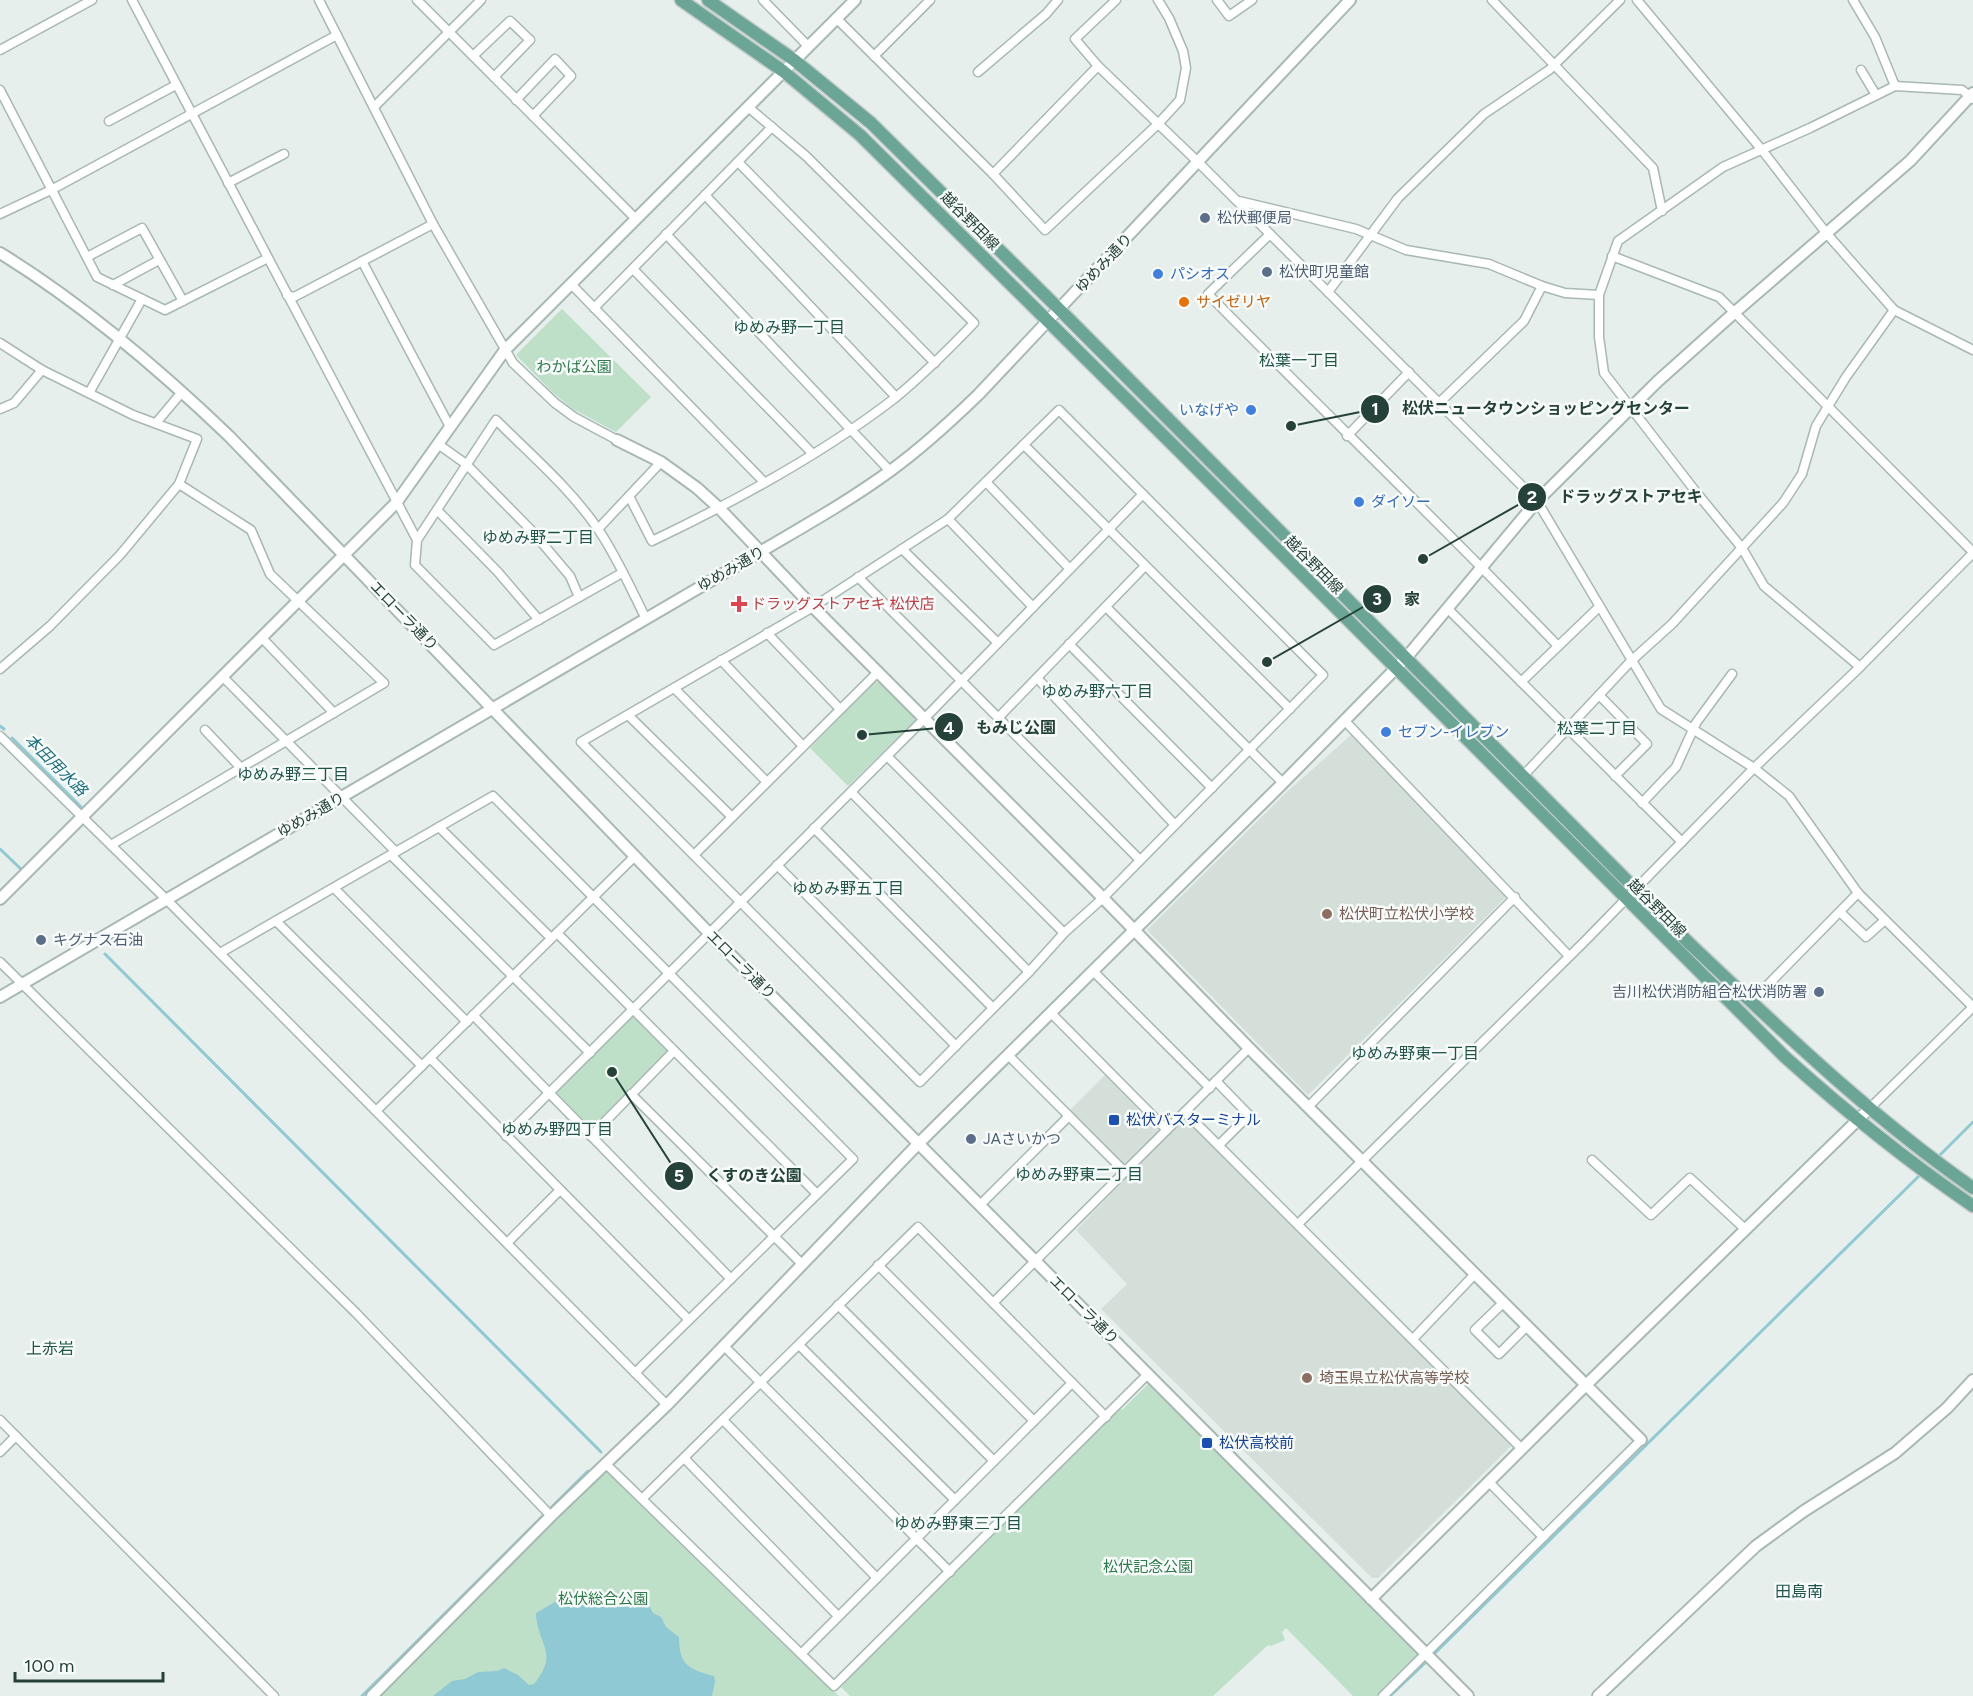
<svg xmlns="http://www.w3.org/2000/svg" width="1973" height="1696" font-family="Figtree,'Noto Sans JP',sans-serif">
  <style>
    .built { fill: #d4dfda }
    .green { fill: #bfe0c8 }
    .water { fill: #8ec9d4 }
    .lines { fill: none; stroke-linecap: round; stroke-linejoin: round }
    .stream { stroke: #8ec9d4; stroke-width: 3 }
    .minor-casing { stroke: #a8b8b2; stroke-width: 11 }
    .tertiary-casing { stroke: #a8b8b2; stroke-width: 14 }
    .primary-casing { stroke: #c2cac8; stroke-width: 15 }
    .minor { stroke: #fff; stroke-width: 8 }
    .tertiary { stroke: #fff; stroke-width: 10 }
    .primary { stroke: #6aa596; stroke-width: 12 }
    .service-dot { fill: #5c6f8a; stroke: #f7fbf9; stroke-width: 2 }
    .shop-dot { fill: #3f7fe0; stroke: #f7fbf9; stroke-width: 2 }
    .food-dot { fill: #e8710a; stroke: #f7fbf9; stroke-width: 2 }
    .health-dot { fill: #e0444e; stroke: #f7fbf9; stroke-width: 2 }
    .education-dot { fill: #8d6e63; stroke: #f7fbf9; stroke-width: 2 }
    .transit-dot { fill: #1a4fb4; stroke: #f7fbf9; stroke-width: 2 }
    .labels { text-anchor: middle; dominant-baseline: central; stroke-width: 5; stroke-linejoin: round; paint-order: stroke }
    .service-label { font-size: 15px; fill: #4e5e75; stroke: #f7fbf9; text-anchor: start }
    .street-label { font-size: 15px; fill: #24423a; stroke: #f7fbf9 }
    .shop-label { font-size: 15px; fill: #366cbe; stroke: #f7fbf9; text-anchor: start }
    .food-label { font-size: 15px; fill: #c56008; stroke: #f7fbf9; text-anchor: start }
    .park-label { font-size: 15px; fill: #2d7a4b; stroke: #f7fbf9 }
    .health-label { font-size: 15px; fill: #be3a42; stroke: #f7fbf9; text-anchor: start }
    .education-label { font-size: 15px; fill: #785e54; stroke: #f7fbf9; text-anchor: start }
    .transit-label { font-size: 15px; fill: #164399; stroke: #f7fbf9; text-anchor: start }
    .neighbourhood-label { font-size: 16px; fill: #1f5548; stroke: #f7fbf9 }
    .water-label { font-size: 16px; font-style: italic; fill: #1c6f80; stroke: #f7fbf9 }
    .leader { fill: none; stroke: #24423a; stroke-width: 2 }
    .callout-dot { fill: #24423a; stroke: #f7fbf9; stroke-width: 2 }
    .mark-label { font-size: 18px; text-anchor: middle; font-weight: bold; fill: #fff }
    .callout-label { font-size: 16px; text-anchor: middle; font-weight: bold; fill: #24423a; stroke: #f7fbf9; stroke-width: 5; stroke-linejoin: round; paint-order: stroke }
  </style>
  <rect width="100%" height="100%" fill="#e6efeb"/>
  <g class="built">
    <path d="M1352,734L1506,897L1308,1095L1147,930L1288,791Z"/>
    <path d="M1105,1075L1158,1129V1133L1126,1165H1123L1070,1110Z"/>
    <path d="M1182,1121L1189,1122L1511,1446L1378,1578H1372L1101,1309L1127,1284L1076,1230Z"/>
  </g>
  <g class="green">
    <path d="M562,309L651,397L616,432L573,409L553,393L516,355Z"/>
    <path d="M875,682L880,683L914,716L915,721L848,786L810,748Z"/>
    <path d="M632,1015L669,1051L591,1129L555,1093Z"/>
    <path d="M1148,1384L1418,1654L1377,1696H1353L1286,1628L1282,1632L1285,1640L1271,1646L1268,1645L1213,1696H850L841,1687L844,1684L842,1681L883,1642L885,1643L888,1640L886,1639L1120,1408L1122,1410Z"/>
    <path d="M606,1468L839,1696H372Z"/>
  </g>
  <path class="water" d="M567,1595L580,1599L649,1605L653,1613L661,1617L666,1627L679,1637C679,1665 688,1669 714,1676L715,1682L712,1696H433L452,1681L465,1679L478,1672L497,1671L504,1668L518,1675L529,1685L534,1684C560,1652 537,1645 536,1613Z"/>
  <g class="lines">
    <g class="stream">
      <path d="M0,726L4,729"/>
      <path d="M12,738L83,809"/>
      <path d="M0,849L22,870"/>
      <path d="M105,954L601,1452"/>
      <path d="M1936,1159L1973,1122"/>
      <path d="M1432,1656L1921,1174"/>
      <path d="M362,1696L588,1471"/>
      <path d="M1390,1696L1427,1661"/>
    </g>
    <defs>
      <g id="minor">
        <path d="M132,0L417,540"/>
        <path d="M319,0L433,224L513,363L555,403L574,417L617,440"/>
        <path d="M417,0L636,219"/>
        <path d="M763,0L808,46"/>
        <path d="M1116,0L1075,39L1098,66L1198,162L1537,501L1661,709L1754,768L1789,796L1858,893L1973,1007"/>
        <path d="M1217,0L1229,16L1252,0"/>
        <path d="M1492,0L1653,168L1662,211"/>
        <path d="M1637,0L1762,150L1827,234L1894,310L1973,350"/>
        <path d="M1853,0L1875,37L1895,86"/>
        <path d="M836,18L993,174L1045,230L1158,124L1180,100L1186,68L1183,51L1169,18L1158,0"/>
        <path d="M0,50L92,0"/>
        <path d="M473,56L510,21L530,40L494,77"/>
        <path d="M874,56L930,0"/>
        <path d="M1861,70L1876,95"/>
        <path d="M978,72L1046,14L1058,0"/>
        <path d="M0,90L97,277L165,310L268,258"/>
        <path d="M516,100L555,59L571,76L533,116"/>
        <path d="M374,107L481,0"/>
        <path d="M109,121L176,85"/>
        <path d="M738,162L935,363"/>
        <path d="M993,174L1098,66"/>
        <path d="M228,183L284,154"/>
        <path d="M705,195L896,397"/>
        <path d="M1239,201L1356,229L1406,250L1489,264L1542,286L1565,293L1599,295"/>
        <path d="M0,214L51,190L337,35"/>
        <path d="M666,234L890,471"/>
        <path d="M1270,234L1208,294C1324,412 1444,527 1558,646"/>
        <path d="M1612,256L1719,297L1973,552"/>
        <path d="M87,257L142,228L183,301"/>
        <path d="M362,261L450,427"/>
        <path d="M633,269L812,453"/>
        <path d="M571,284L764,482"/>
        <path d="M113,285L159,260"/>
        <path d="M1328,292L1398,198L1484,114L1549,70L1620,0"/>
        <path d="M287,295L294,297L433,224"/>
        <path d="M594,308L772,127"/>
        <path d="M0,343L42,370L133,415L197,439L179,484L120,555L50,626L0,669"/>
        <path d="M89,393L142,299"/>
        <path d="M1439,403L1524,321L1542,286"/>
        <path d="M0,409L14,403L42,370"/>
        <path d="M1059,410L1323,675L1103,898L1064,933L1029,972L920,1082L581,742L813,607L948,519Z"/>
        <path d="M156,423L182,392"/>
        <path d="M1347,436L1409,372"/>
        <path d="M438,444L466,464L531,530L570,576L579,597"/>
        <path d="M1024,445L1290,709"/>
        <path d="M986,482L1070,569"/>
        <path d="M629,496L652,541C736,501 821,455 895,398C923,375 949,349 974,323L806,156L748,107"/>
        <path d="M437,510L497,571L539,620"/>
        <path d="M948,519L1033,607"/>
        <path d="M598,529L661,462"/>
        <path d="M902,549L998,643"/>
        <path d="M622,573L494,645L415,565L417,540L496,420C530,454 570,488 598,529C617,557 631,589 646,619"/>
        <path d="M858,577L1140,860"/>
        <path d="M1106,607L1283,783"/>
        <path d="M1448,609L1682,842"/>
        <path d="M767,633L840,709"/>
        <path d="M262,638L334,713"/>
        <path d="M1069,644L1212,788"/>
        <path d="M721,660L803,746"/>
        <path d="M1860,667L1764,586L1742,548L1696,492L1604,373L1599,337V295L1618,241L1723,167L1810,128L1895,86L1962,90L1973,99"/>
        <path d="M223,677L396,852"/>
        <path d="M1037,678L1175,825"/>
        <path d="M1521,682L1599,607"/>
        <path d="M674,688L767,782"/>
        <path d="M1599,695L1647,744L1615,776"/>
        <path d="M628,715L732,817"/>
        <path d="M998,718L1145,566"/>
        <path d="M1344,720L1569,956"/>
        <path d="M205,730L241,768"/>
        <path d="M0,736L173,906L667,1405"/>
        <path d="M887,756L1064,933"/>
        <path d="M1523,776L1631,661L1672,624L1783,503L1802,474L1816,426L1846,377L1894,310"/>
        <path d="M851,792L1029,972"/>
        <path d="M1642,803L1676,767L1696,723L1732,674"/>
        <path d="M439,827L551,938"/>
        <path d="M814,828L993,1008"/>
        <path d="M111,845L384,683L270,574L251,530L179,484"/>
        <path d="M391,855L590,1053"/>
        <path d="M694,855L878,672"/>
        <path d="M777,865L956,1046"/>
        <path d="M334,888L467,1022"/>
        <path d="M1840,912L1866,937L1885,920"/>
        <path d="M276,921L422,1066"/>
        <path d="M557,933L817,1194"/>
        <path d="M220,953L493,796L853,1159L635,1373"/>
        <path d="M0,962L356,1313L551,1516"/>
        <path d="M1093,971L1210,1088"/>
        <path d="M1751,1002L1858,893"/>
        <path d="M1051,1013L1167,1130"/>
        <path d="M473,1015L731,1279"/>
        <path d="M1008,1055L1125,1172"/>
        <path d="M430,1058L689,1320"/>
        <path d="M1216,1081L1249,1115L1219,1145"/>
        <path d="M631,1094L802,1264"/>
        <path d="M1308,1107L1515,897"/>
        <path d="M1869,1109L1973,1007"/>
        <path d="M376,1111L634,857"/>
        <path d="M1185,1112L1522,1449"/>
        <path d="M506,1136L925,718L1143,494"/>
        <path d="M591,1136L674,1051"/>
        <path d="M1592,1160L1651,1215L1690,1178L1745,1229"/>
        <path d="M980,1205L1069,1116"/>
        <path d="M1298,1224L1584,942L1754,768L1860,667L1973,553"/>
        <path d="M507,1243L560,1190"/>
        <path d="M878,1265L1034,1421"/>
        <path d="M1504,1302L1475,1330L1499,1354L1527,1326"/>
        <path d="M993,1303L1249,1048"/>
        <path d="M838,1305L994,1461"/>
        <path d="M1413,1339L1475,1274"/>
        <path d="M799,1345L955,1500"/>
        <path d="M724,1346L950,1572"/>
        <path d="M0,1420L274,1696"/>
        <path d="M723,1420L877,1578"/>
        <path d="M0,1452L16,1436"/>
        <path d="M685,1459L838,1616"/>
        <path d="M607,1465L834,1686L1148,1374"/>
        <path d="M1489,1482L1543,1537"/>
        <path d="M642,1499L918,1227L1106,1417"/>
        <path d="M801,1654L1072,1383"/>
        <path d="M1383,1696L1641,1440"/>
      </g>
      <g id="tertiary">
        <path d="M0,253C83,304 159,369 229,436L709,933L1468,1696"/>
        <path d="M617,440L661,462L697,488L720,509L813,607L1103,898L1249,1048L1641,1440"/>
        <path d="M0,899L396,503L505,350L855,0"/>
        <path d="M0,997L760,552C804,526 849,501 890,471C922,448 950,422 978,395L1350,0"/>
        <path d="M1371,1599L1586,1385L1869,1109"/>
        <path d="M372,1696L551,1516L667,1405L919,1143L1283,783L1406,658L1537,501L1658,381L1734,313L1910,161L1973,93"/>
        <path d="M1598,1696L1756,1546L1804,1511L1895,1453L1947,1408L1973,1380"/>
      </g>
      <g id="primary">
        <path d="M681,0L783,71L860,135L1180,452L1785,1057C1844,1110 1907,1161 1973,1206"/>
        <path d="M708,0L794,60L871,123L1060,310L1690,944C1781,1030 1870,1116 1973,1188"/>
      </g>
    </defs>
    <use href="#minor" class="minor-casing"/>
    <use href="#tertiary" class="tertiary-casing"/>
    <use href="#primary" class="primary-casing"/>
    <use href="#minor" class="minor"/>
    <use href="#tertiary" class="tertiary"/>
    <use href="#primary" class="primary"/>
  </g>
  <g class="service-dot">
    <circle cx="1205" cy="218" r="6"/>
    <circle cx="1267" cy="272" r="6"/>
    <circle cx="41" cy="940" r="6"/>
    <circle cx="1819" cy="992" r="6"/>
    <circle cx="971" cy="1139" r="6"/>
  </g>
  <g class="shop-dot">
    <circle cx="1158" cy="274" r="6"/>
    <circle cx="1251" cy="410" r="6"/>
    <circle cx="1359" cy="502" r="6"/>
    <circle cx="1386" cy="732" r="6"/>
  </g>
  <circle class="food-dot" cx="1184" cy="302" r="6"/>
  <path class="health-dot" d="M736 595h6v6h6v6h-6v6h-6v-6h-6v-6h6z"/>
  <g class="education-dot">
    <circle cx="1327" cy="914" r="6"/>
    <circle cx="1307" cy="1378" r="6"/>
  </g>
  <g class="transit-dot">
    <rect x="1108" y="1114" width="12" height="12" rx="3"/>
    <rect x="1201" y="1437" width="12" height="12" rx="3"/>
  </g>
  <g class="labels">
    <g class="service-label">
      <text x="1217" y="218">松伏郵便局</text>
      <text x="1279" y="272">松伏町児童館</text>
      <text x="53" y="940">キグナス石油</text>
      <text x="1807" y="992" text-anchor="end">吉川松伏消防組合松伏消防署</text>
      <text x="983" y="1139">JAさいかつ</text>
    </g>
    <g class="street-label">
      <text transform="translate(970 221) rotate(45)">越谷野田線</text>
      <text transform="translate(1104 263) rotate(-47)">ゆめみ通り</text>
      <text transform="translate(1314 565) rotate(45)">越谷野田線</text>
      <text transform="translate(731 569) rotate(-30)">ゆめみ通り</text>
      <text transform="translate(404 616) rotate(46)">エローラ通り</text>
      <text transform="translate(311 815) rotate(-30)">ゆめみ通り</text>
      <text transform="translate(1657 908) rotate(45)">越谷野田線</text>
      <text transform="translate(741 965) rotate(45)">エローラ通り</text>
      <text transform="translate(1084 1310) rotate(45)">エローラ通り</text>
    </g>
    <g class="shop-label">
      <text x="1170" y="274">パシオス</text>
      <text x="1239" y="410" text-anchor="end">いなげや</text>
      <text x="1371" y="502">ダイソー</text>
      <text x="1398" y="732">セブン-イレブン</text>
    </g>
    <g class="food-label">
      <text x="1196" y="302">サイゼリヤ</text>
    </g>
    <g class="park-label">
      <text x="574" y="367">わかば公園</text>
      <text x="1148" y="1567">松伏記念公園</text>
      <text x="603" y="1599">松伏総合公園</text>
    </g>
    <g class="health-label">
      <text x="751" y="604">ドラッグストアセキ 松伏店</text>
    </g>
    <g class="education-label">
      <text x="1339" y="914">松伏町立松伏小学校</text>
      <text x="1319" y="1378">埼玉県立松伏高等学校</text>
    </g>
    <g class="transit-label">
      <text x="1126" y="1120">松伏バスターミナル</text>
      <text x="1219" y="1443">松伏高校前</text>
    </g>
    <g class="neighbourhood-label">
      <text x="789" y="327">ゆめみ野一丁目</text>
      <text x="1299" y="360">松葉一丁目</text>
      <text x="538" y="537">ゆめみ野二丁目</text>
      <text x="1097" y="691">ゆめみ野六丁目</text>
      <text x="1597" y="728">松葉二丁目</text>
      <text x="293" y="774">ゆめみ野三丁目</text>
      <text x="848" y="888">ゆめみ野五丁目</text>
      <text x="1415" y="1053">ゆめみ野東一丁目</text>
      <text x="557" y="1129">ゆめみ野四丁目</text>
      <text x="1079" y="1174">ゆめみ野東二丁目</text>
      <text x="50" y="1348">上赤岩</text>
      <text x="958" y="1523">ゆめみ野東三丁目</text>
      <text x="1799" y="1591">田島南</text>
    </g>
    <g class="water-label">
      <text transform="translate(56 765) rotate(45)">本田用水路</text>
    </g>
  </g>
  <path class="leader" d="M1291 426L1375 409M1423 559L1532 497M1267 662L1377 599M862 735L949 727M612 1072L679 1176"/>
  <g class="callout-dot">
    <circle cx="1291" cy="426" r="6"/>
    <circle cx="1423" cy="559" r="6"/>
    <circle cx="1267" cy="662" r="6"/>
    <circle cx="862" cy="735" r="6"/>
    <circle cx="612" cy="1072" r="6"/>
    <circle cx="1375" cy="409" r="15"/>
    <circle cx="1532" cy="497" r="15"/>
    <circle cx="1377" cy="599" r="15"/>
    <circle cx="949" cy="727" r="15"/>
    <circle cx="679" cy="1176" r="15"/>
  </g>
  <g class="mark-label">
    <text x="1375" y="415">1</text>
    <text x="1532" y="503">2</text>
    <text x="1377" y="605">3</text>
    <text x="949" y="734">4</text>
    <text x="679" y="1182">5</text>
  </g>
  <g class="callout-label">
    <text x="1546" y="414">松伏ニュータウンショッピングセンター</text>
    <text x="1631" y="502">ドラッグストアセキ</text>
    <text x="1412" y="605">家</text>
    <text x="1016" y="733">もみじ公園</text>
    <text x="754" y="1181">くすのき公園</text>
  </g>
  <path d="M15 1672v9h148v-9" fill="none" stroke="#24423a" stroke-width="3"/>
  <text x="24" y="1672" font-size="18" fill="#24423a" stroke="#f7fbf9" stroke-width="4.5" paint-order="stroke">100 m</text>
</svg>
